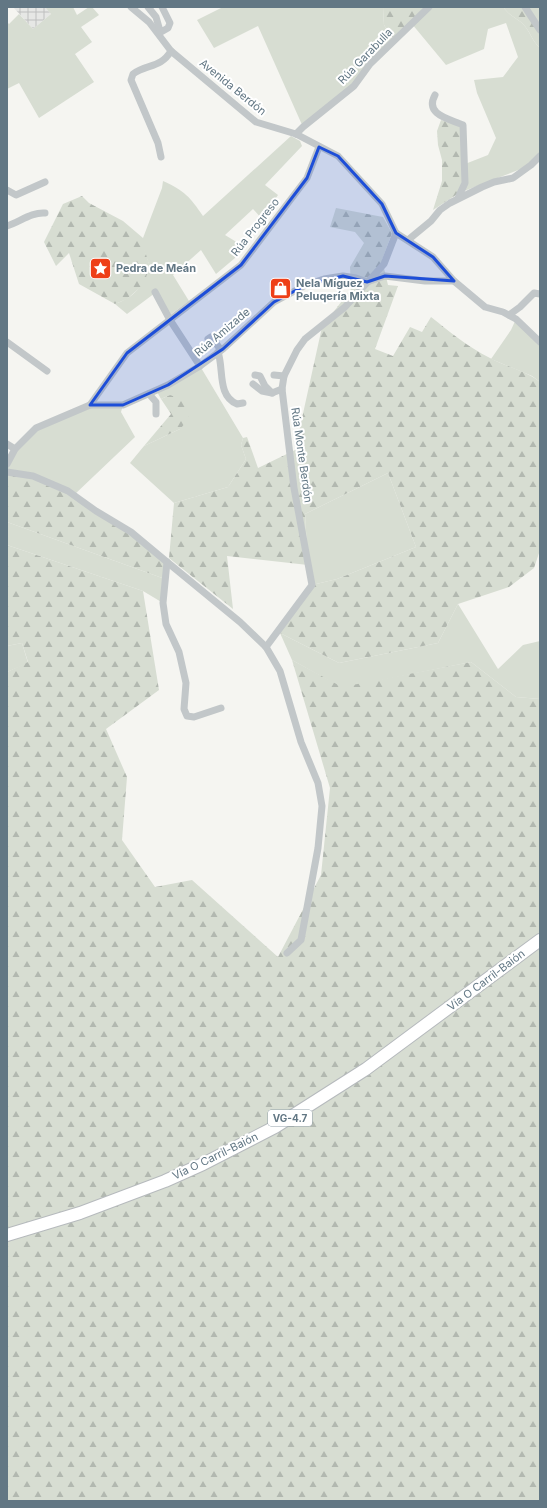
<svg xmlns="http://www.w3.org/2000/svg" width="547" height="1508" font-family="Inter,sans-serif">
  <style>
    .industrial { fill: url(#industrial-grid) }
    .green { fill: #d7ddd2 }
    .forest { fill: url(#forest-firs) }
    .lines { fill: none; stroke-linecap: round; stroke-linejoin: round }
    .highway-casing { stroke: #b6babd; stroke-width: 14 }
    .street { stroke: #c2c7c9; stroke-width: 7 }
    .highway { stroke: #fff; stroke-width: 12 }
    .marked { fill: #1d4ed8; fill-opacity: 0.2; stroke: #1d4ed8; stroke-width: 3; stroke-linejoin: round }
    .labels { text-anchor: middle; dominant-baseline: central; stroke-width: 4; stroke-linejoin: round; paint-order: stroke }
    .shield { fill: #fff; stroke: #91a0a9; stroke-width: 1 }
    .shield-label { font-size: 10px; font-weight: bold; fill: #627784 }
    .street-label { font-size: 11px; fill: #627784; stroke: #fff }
    .poi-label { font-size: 11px; font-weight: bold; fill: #627784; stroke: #fff; text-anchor: start }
  </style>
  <defs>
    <pattern id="industrial-grid" width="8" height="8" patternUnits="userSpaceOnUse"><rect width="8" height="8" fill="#e6e7e5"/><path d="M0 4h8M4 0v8" fill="none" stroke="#bec0bf"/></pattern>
    <pattern id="forest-firs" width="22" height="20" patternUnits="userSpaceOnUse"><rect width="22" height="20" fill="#d7ddd2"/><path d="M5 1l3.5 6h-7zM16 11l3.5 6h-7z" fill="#b2b8b0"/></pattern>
  </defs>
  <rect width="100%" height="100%" fill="#f5f5f1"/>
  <path class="industrial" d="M13,7H45L51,14L33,29Z"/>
  <g class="green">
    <path d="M45,7H73L77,15L89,7H92L99,15L81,27L92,42L75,54L94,82L39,118L19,83L7,89V22L9,24L19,14L33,29L51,14Z"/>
    <path d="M223,7H381L383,8L384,25L394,41L354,86L303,127L258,26L214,48L197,20Z"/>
    <path d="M429,7H503C511,17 515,17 523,24C530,31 532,41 540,48V156L531,165L459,193L465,164L488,155L496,138L477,93L474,80L503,77L518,57L506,23L488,29L484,49L446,65L412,24Z"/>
    <path d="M291,136L300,141L302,146L265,185L278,195L262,219L253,209L225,235L243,246L235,258L216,274L201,250L173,275L189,301L170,315L155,293L127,314L115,304C136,296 142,287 150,267L143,247V238L162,188L163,181C185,191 190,197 203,216Z"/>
    <path d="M516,319L540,342V382L532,376L491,359L511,330Z"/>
    <path d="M200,366L243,438L241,445L246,459L228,487L174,503L130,463L144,446L180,429L170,395L161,399L156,390Z"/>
    <path d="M123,405L121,412L135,437L74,495L7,472V464L36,428L78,409Z"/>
    <path d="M388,473L416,547L337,579L312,585L308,565L305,514Z"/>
    <path d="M7,522L165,579L163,603L143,591L7,545Z"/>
    <path d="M458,604L498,669L523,645L540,641V699L516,697L471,662L342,688L292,660L280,633L339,663L438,643Z"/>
    <path d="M22,643L28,663L7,672V646Z"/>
  </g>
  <g class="forest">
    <path d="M381,7H429L394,41L384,25L383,8Z"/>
    <path d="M503,7H540V48C532,41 530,31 523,24C515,17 511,17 503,7Z"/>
    <path d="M441,120L463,125L465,183L459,193L433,210L442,181V160L438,145L437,131Z"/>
    <path d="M82,196L89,203L123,221L143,238L144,248L150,267L143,285L127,299L115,304L79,284L69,253L56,266L44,242L63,204Z"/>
    <path d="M336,208L383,217L392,233L382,260L388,285L398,286L375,349L393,356L410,327L422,332L431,317C450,332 468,347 490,358C506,367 525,370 540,382V550L534,568L509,587L458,604L438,643L339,663L280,633L312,585L337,579L416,547L388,473L305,514L308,565L227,556L233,609L169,558L174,503L228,487L246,459L241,445L243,438L247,437L258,468L295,450L322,327L351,289L350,267L364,243L355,232L330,227Z"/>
    <path d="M170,395L181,399L187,409L189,419L180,429L144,446L171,414L161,399Z"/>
    <path d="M7,472L33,476L73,495L131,532L167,562L165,579L7,522Z"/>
    <path d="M7,545L143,591L159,690L106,729L127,777L122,840L155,887L192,880L278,957L321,875L330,788L292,660L342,687L471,662L516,697L540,699V1501H7V672L28,662L22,643L7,646Z"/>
  </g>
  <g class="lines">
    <defs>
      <path id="highway" d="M7,1235L80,1213L165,1181L203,1164L275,1127L366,1069L540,940"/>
    </defs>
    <use href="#highway" class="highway-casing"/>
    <g class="street">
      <path d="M131,7L149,22L171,51L256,122L296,134L338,156L382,204L396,233"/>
      <path d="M148,7L156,17L160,31L161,32L168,28L170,23L162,7"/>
      <path d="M525,7L540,30"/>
      <path d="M435,95C424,115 450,119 463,125L465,183L458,198"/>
      <path d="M296,134L303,127L354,86L370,64L429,7"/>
      <path d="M161,157L158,143L131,80L133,74C147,64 161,68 171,51"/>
      <path d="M7,190L16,195L45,182"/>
      <path d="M7,226C20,222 31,212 45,213"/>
      <path d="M408,240L431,221L440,210L450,203L482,187L494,182L513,178L531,165L540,156"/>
      <path d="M454,281L485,307L503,312L516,319L540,342"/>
      <path d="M367,282L385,276L425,281H454L433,257L396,233"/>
      <path d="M155,292L170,320L200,366"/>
      <path d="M509,315L520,307L534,293L540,294"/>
      <path d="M208,339L211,337L221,350"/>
      <path d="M7,342L47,371"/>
      <path d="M218,352C224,369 217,396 237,404L243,403"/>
      <path d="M255,375L260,376L265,386L272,393L282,389"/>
      <path d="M274,375L284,376"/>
      <path d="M253,384L262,391L272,393"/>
      <path d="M149,394L156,402V414"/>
      <path d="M90,405H123L168,385L200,366L223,349L274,302L306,285L324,279L343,276L356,278L367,282"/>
      <path d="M7,444L15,449"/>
      <path d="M7,464L15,449L36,428L90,405L127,353L241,265L307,178L319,147"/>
      <path d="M7,472L33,476L68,491L96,511L131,532L167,562L240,622L266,647L280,671L301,742L318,783L322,806L318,848L301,940L287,953"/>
      <path d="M167,562L163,603L166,624L179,652L186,683L184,709L187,716L194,717L221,708"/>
      <path d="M266,647L312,585L294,488L282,389L284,376L297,350L305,339L345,307L384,264L396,233"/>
    </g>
    <use href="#highway" class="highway"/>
  </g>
  <path class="marked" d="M319,147L338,156L382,204L396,233L433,257L454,281L385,276L367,282L343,276L306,285L274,302L223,349L168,385L123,405H90L127,353L241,265L307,178Z"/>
  <defs>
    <symbol id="sight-square" viewBox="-11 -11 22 22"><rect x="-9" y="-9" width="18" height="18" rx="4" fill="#ee3f18" stroke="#fff"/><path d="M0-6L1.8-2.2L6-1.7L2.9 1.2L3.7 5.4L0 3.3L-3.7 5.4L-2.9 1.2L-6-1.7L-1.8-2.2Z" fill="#fff"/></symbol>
    <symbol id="shop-square" viewBox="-11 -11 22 22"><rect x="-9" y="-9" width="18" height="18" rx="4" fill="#ee3f18" stroke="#fff"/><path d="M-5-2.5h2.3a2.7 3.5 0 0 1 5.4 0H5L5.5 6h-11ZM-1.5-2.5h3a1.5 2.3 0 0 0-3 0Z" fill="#fff"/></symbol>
  </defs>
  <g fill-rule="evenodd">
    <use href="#sight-square" x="88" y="256" width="25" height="25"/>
    <use href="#shop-square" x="268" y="276" width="25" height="25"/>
  </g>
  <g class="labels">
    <rect class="shield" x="268" y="1110" width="44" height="16" rx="3"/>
    <g class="shield-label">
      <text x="290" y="1118">VG-4.7</text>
    </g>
    <g class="street-label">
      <text transform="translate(365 56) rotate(-46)">Rúa Garabulla</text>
      <text transform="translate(233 87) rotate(39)">Avenida Berdón</text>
      <text transform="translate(255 227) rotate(-52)">Rúa Progreso</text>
      <text transform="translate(222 332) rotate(-40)">Rúa Amizade</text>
      <text transform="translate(302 455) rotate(82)">Rúa Monte Berdón</text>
      <text transform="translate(486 980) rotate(-37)">Vía O Carril-Baión</text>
      <text transform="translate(215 1156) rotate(-26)">Vía O Carril-Baión</text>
    </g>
    <g class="poi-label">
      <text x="116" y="268">Pedra de Meán</text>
      <text x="296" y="283">Nela Míguez<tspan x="296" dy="13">Peluqería Mixta</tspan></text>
    </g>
  </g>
  <rect width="547" height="1508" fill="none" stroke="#627784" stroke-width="16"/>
</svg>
